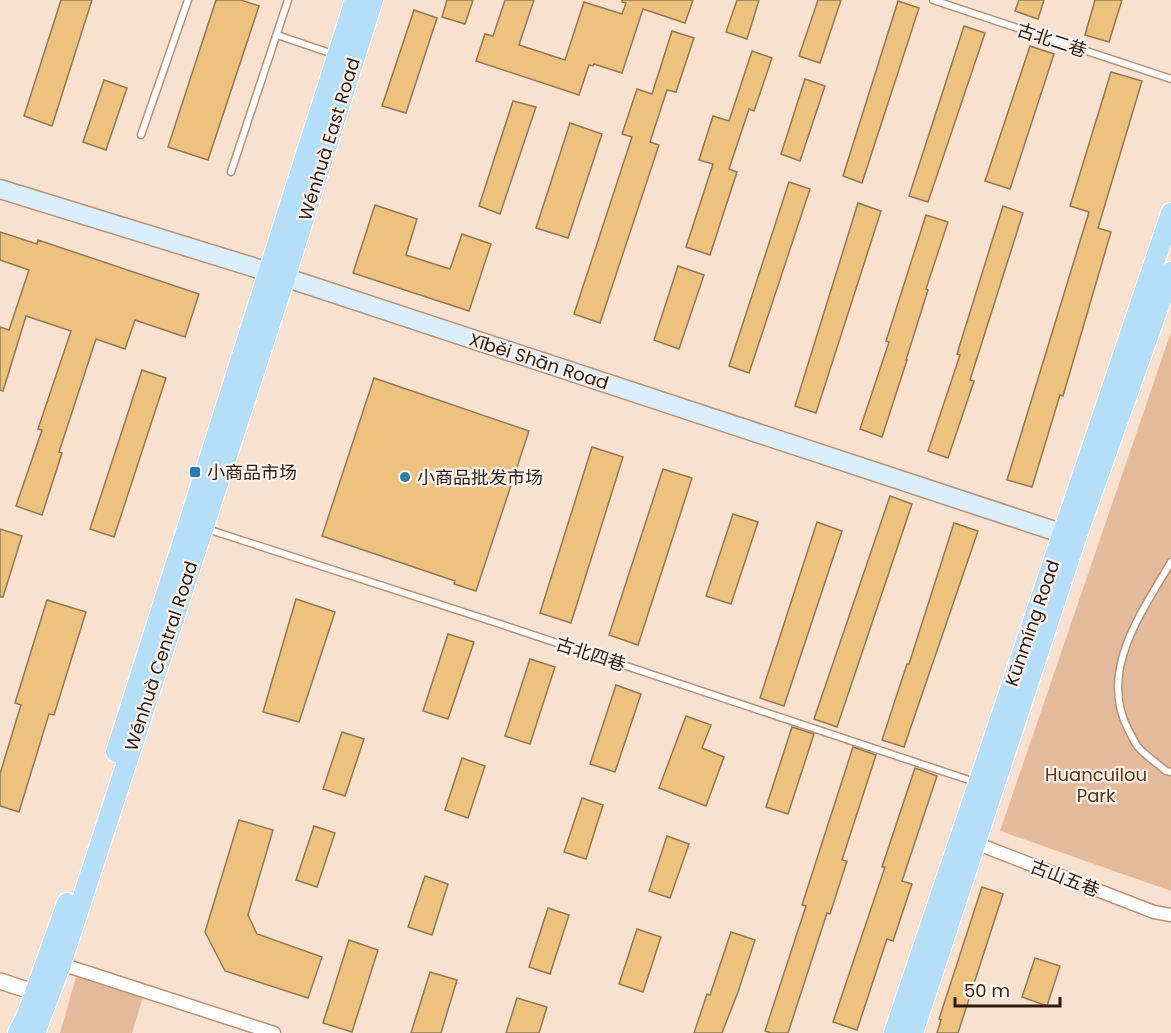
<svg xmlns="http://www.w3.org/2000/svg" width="1171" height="1033" font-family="Poppins,'Noto Sans SC',sans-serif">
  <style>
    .green { fill: #e3ba9b }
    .building { fill: #edc27e; stroke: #907854; stroke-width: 1.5 }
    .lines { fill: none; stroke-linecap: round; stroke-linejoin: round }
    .service-casing { stroke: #b79276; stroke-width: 9 }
    .minor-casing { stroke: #b79276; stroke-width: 15 }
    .tertiary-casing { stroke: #b79276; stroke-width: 18 }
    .secondary-casing { stroke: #b79276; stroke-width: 21 }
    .primary-casing { stroke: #fff; stroke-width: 22 }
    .service { stroke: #fff; stroke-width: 6 }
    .minor { stroke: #fff; stroke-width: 12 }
    .tertiary { stroke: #fff; stroke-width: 15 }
    .secondary { stroke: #daeefc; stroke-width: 18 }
    .primary { stroke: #b5def9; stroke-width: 20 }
    .poi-dot { fill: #297eae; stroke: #faf2ec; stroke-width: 2 }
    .labels { text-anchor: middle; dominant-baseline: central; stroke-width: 4.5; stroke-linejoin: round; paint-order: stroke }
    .street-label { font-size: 18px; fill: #2c1d12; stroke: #faf2ec }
    .poi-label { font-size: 18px; fill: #2c1d12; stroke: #faf2ec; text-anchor: start }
    .park-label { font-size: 18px; fill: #5b320c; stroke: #faf2ec }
  </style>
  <rect width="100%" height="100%" fill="#f9e1cf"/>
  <g class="green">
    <path d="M1171,332V891L1000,831Z"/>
    <path d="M76,977L143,997L132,1033H60Z"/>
  </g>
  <g class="building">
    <path d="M61,0H92L52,126L24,116Z"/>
    <path d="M216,0H241L259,6L208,160L168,147Z"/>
    <path d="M447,0H473L465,24L442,17Z"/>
    <path d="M505,0H534L519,45L565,60L584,2L622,14L626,3L622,2V0H693L685,23L643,9L622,73L594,64L593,66L589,65L579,95L476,61L485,34L493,36Z"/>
    <path d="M737,0H759L747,39L726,32Z"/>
    <path d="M818,0H841L820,63L799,56Z"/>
    <path d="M1019,0H1044L1038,19L1015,11Z"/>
    <path d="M1095,0H1122L1109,42L1085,35Z"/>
    <path d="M898,1L919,8L862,183L843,176Z"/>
    <path d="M414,10L437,18L406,113L382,106Z"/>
    <path d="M964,26L985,33L928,202L909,196Z"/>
    <path d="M672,31L694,38L676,92L667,90L650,142L659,145L600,323L574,314L632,137L622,134L637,89L652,94Z"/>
    <path d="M1030,46L1054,54L1010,189L985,181Z"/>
    <path d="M752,51L772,58L754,111L749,109L729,169L737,172L710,255L686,247L713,164L699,160L713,116L729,121Z"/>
    <path d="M1111,72L1142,81L1098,228L1111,232L1063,396L1060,395L1032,487L1007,480L1089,212L1070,206Z"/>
    <path d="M805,79L825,86L800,161L781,154Z"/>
    <path d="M104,80L127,88L106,150L83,142Z"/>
    <path d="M513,101L536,107L500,214L479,206Z"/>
    <path d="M570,123L602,134L568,238L536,228Z"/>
    <path d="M789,182L810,189L749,373L729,366Z"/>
    <path d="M858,203L881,211L816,413L795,406Z"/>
    <path d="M375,205L417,219L406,255L450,269L462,234L491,244L469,311L353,273Z"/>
    <path d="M1003,206L1023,213L970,380L974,381L948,458L928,451L960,355L957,354Z"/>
    <path d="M926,215L948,222L926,289L928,290L906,360H907L882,437L860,429L889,342L886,341Z"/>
    <path d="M0,232L37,244L38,240L199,294L185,337L135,320L125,349L96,339L59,452L62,453L42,515L16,506L42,430L38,429L71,331L26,316L3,391L0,390V327L9,330L29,270L0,260Z"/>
    <path d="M678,266L704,275L679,349L654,340Z"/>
    <path d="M142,370L166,378L114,537L90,529Z"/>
    <path d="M374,378L529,431L476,591L454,584L455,581L322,536Z"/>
    <path d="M592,447L623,457L571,623L540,613Z"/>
    <path d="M663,469L692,478L638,645L609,635Z"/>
    <path d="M890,496L912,504L837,727L814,719Z"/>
    <path d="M733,514L758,522L731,604L706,596Z"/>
    <path d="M817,522L842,531L784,706L760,698Z"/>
    <path d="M954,523L978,531L904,747L882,740L907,664H909Z"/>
    <path d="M0,529L22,536L3,597H0Z"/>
    <path d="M296,599L335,612L299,722L263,712Z"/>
    <path d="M47,600L86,612L54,715L49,714L19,812L0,806V774L21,705L15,703Z"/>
    <path d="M448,634L474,642L448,719L423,711Z"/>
    <path d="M530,659L555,667L530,744L505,736Z"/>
    <path d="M616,685L641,694L615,772L590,764Z"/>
    <path d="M686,716L711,725L702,748L724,757L706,806L659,788Z"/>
    <path d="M792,727L814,734L788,814L766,807Z"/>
    <path d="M342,732L364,739L345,796L323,789Z"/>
    <path d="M853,747L876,755L842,860L847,861L830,914L827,913L788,1033H771L765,1031L806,906L802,905Z"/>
    <path d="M462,758L485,766L468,818L445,810Z"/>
    <path d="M915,768L937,776L902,881L912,884L893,941L887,939L857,1030L833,1022L885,867H882Z"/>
    <path d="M582,798L603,805L586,859L564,852Z"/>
    <path d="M239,820L273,830L248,915L257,934L322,957L308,998L225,971L205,932Z"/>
    <path d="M314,826L335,833L317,887L296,880Z"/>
    <path d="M667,836L689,844L670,898L649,891Z"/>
    <path d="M425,876L448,884L432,935L408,927Z"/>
    <path d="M982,887L1003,894L958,1033H937L941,1020L939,1019Z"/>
    <path d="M548,908L569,915L550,974L529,967Z"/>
    <path d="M637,929L661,937L643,992L619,984Z"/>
    <path d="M731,932L755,940L738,992L722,1033H694L707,994L710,995Z"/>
    <path d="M349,940L378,950L352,1032L323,1023Z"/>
    <path d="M1035,958L1060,966L1047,1006L1022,997Z"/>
    <path d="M430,972L457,980L441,1033H411Z"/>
    <path d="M517,998L547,1007L539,1033H506Z"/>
  </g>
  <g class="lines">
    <defs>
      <g id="service">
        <path d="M933,0L1171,79"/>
        <path d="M277,35L336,55"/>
        <path d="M141,135L188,0"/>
        <path d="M231,172L288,0"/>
        <path d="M207,529L494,622L975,782"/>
        <path d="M1171,562C1142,612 1097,672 1129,731C1132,736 1134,742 1138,747C1146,756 1157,763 1166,771L1171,772"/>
      </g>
      <g id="minor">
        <path d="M970,841L1154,912L1171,915"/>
        <path d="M61,964L274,1033"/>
      </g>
      <path id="tertiary" d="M0,981L43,995"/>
      <path id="secondary" d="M0,189L269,272L1076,538"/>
      <g id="primary">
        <path d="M116,752L355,0"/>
        <path d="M18,1033L27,1015L67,903"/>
        <path d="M35,1033L61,964L285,278L373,0"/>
        <path d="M894,1033L1171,213"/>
        <path d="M913,1033L1076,538L1171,272"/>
      </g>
    </defs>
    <use href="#service" class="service-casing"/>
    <use href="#minor" class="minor-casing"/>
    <use href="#tertiary" class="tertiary-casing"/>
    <use href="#secondary" class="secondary-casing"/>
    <use href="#primary" class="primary-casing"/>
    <use href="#service" class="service"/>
    <use href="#minor" class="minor"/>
    <use href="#tertiary" class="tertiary"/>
    <use href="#secondary" class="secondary"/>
    <use href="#primary" class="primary"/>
  </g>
  <g class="poi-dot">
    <rect x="189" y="466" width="12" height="12" rx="3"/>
    <circle cx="405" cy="477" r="6"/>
  </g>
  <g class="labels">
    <g class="street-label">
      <text transform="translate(1052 40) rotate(18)">古北二巷</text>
      <text transform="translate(329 139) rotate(-73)">Wénhuà East Road</text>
      <text transform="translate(539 361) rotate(18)">Xīběi Shān Road</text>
      <text transform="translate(1032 623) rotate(-71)">Kūnmíng Road</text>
      <text transform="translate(591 654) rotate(18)">古北四巷</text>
      <text transform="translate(161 656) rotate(-72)">Wénhuà Central Road</text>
      <text transform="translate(1065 878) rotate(21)">古山五巷</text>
    </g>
    <g class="poi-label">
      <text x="207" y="472">小商品市场</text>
      <text x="417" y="477">小商品批发市场</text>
    </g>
    <g class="park-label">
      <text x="1096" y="774">Huancuilou<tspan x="1096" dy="21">Park</tspan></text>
    </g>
  </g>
  <path d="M955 997v9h105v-9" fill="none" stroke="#2c1d12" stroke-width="3"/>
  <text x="964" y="997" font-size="18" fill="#2c1d12" stroke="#faf2ec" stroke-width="4.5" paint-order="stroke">50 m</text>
</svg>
